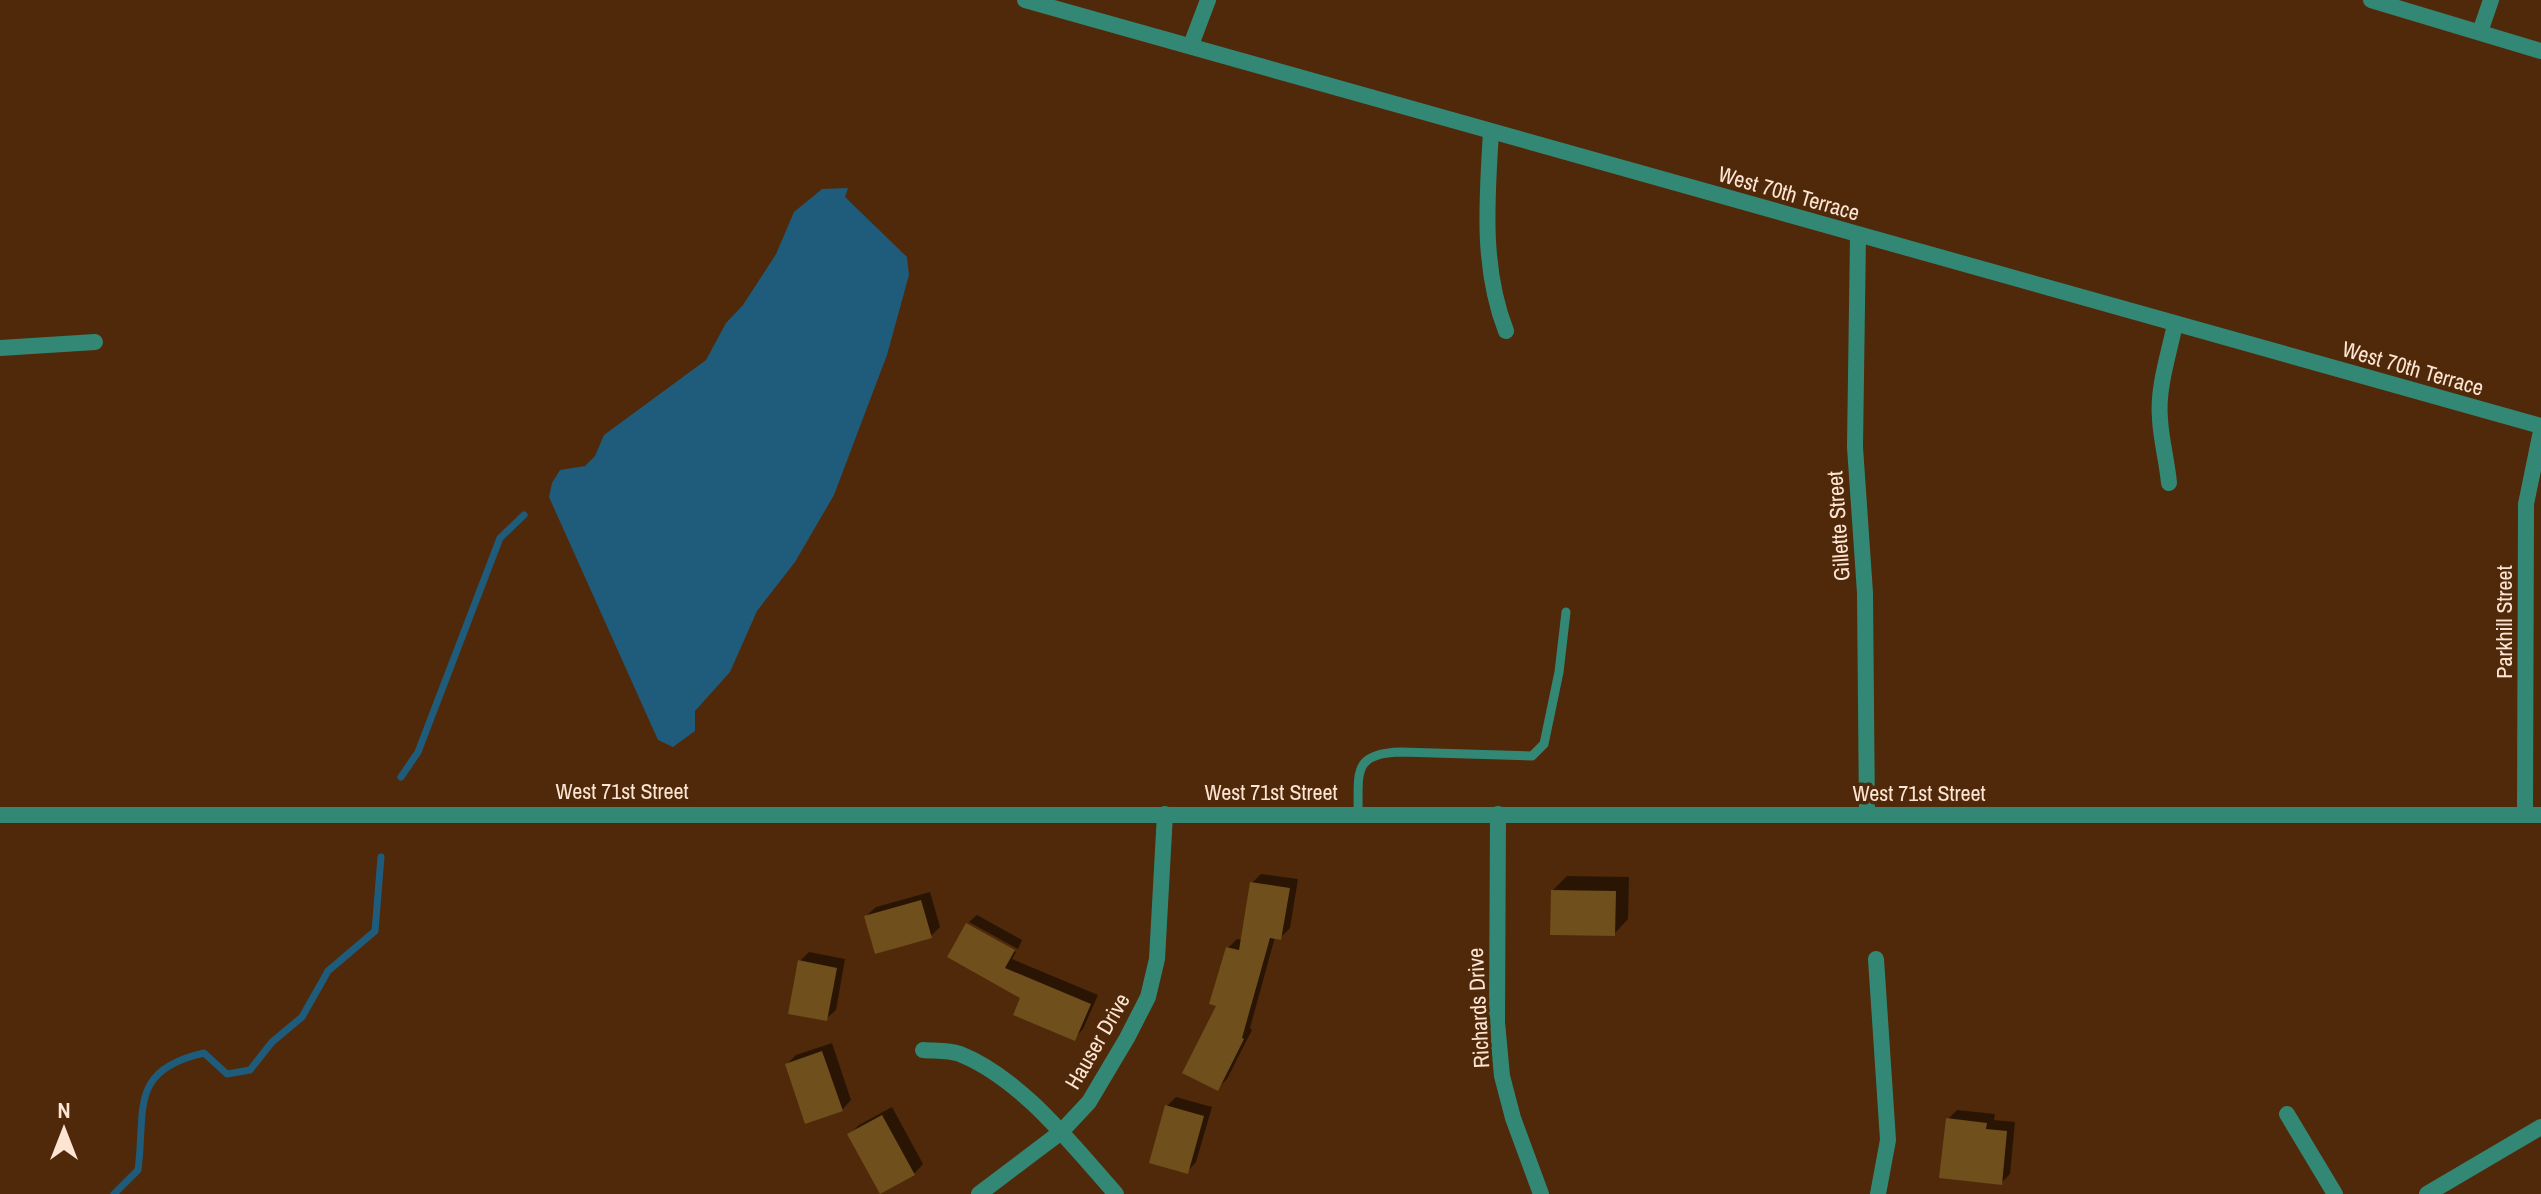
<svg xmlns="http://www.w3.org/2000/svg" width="2541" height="1194" font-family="'Archivo Narrow',sans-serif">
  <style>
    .water { fill: #1f5c7b }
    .shadow { fill: #0007 }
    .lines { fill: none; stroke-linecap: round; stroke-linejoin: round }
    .stream { stroke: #1f5c7b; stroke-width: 7 }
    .building { fill: #6f4f1b }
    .service { stroke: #338875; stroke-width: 9 }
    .minor { stroke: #338875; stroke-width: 16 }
    .tertiary { stroke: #338875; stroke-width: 16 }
    .labels { text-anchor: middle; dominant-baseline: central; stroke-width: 7; stroke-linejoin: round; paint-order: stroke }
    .street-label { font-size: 22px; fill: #fde4d3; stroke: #4f2909 }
  </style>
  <rect width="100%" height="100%" fill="#4f2909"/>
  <path class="water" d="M848,188L845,197L907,257L909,275L887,355L834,495L795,562L757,611L730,672L695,711V731L673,747L658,740L549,497L552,483L560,470L585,466L595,456L604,435L706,360L726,323L743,305L776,254L794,212L822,189Z"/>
  <g class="shadow">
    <path d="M1261,874L1298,879L1290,928L1280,938L1275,937L1250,1028L1252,1030L1227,1079L1217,1089L1219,1005L1228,948L1237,939L1243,940L1252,883Z"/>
    <path d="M1567,876L1629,877L1628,919L1614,934L1553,890Z"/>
    <path d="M930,892L940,927L931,936L866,916L876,907Z"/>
    <path d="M977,915L1022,940L1018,949L969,922Z"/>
    <path d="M968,926L1016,952L1012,959L1098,995L1083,1029L1074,1039L1023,997Z"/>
    <path d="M809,952L845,959L836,1010L826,1019L800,961Z"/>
    <path d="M832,1043L851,1100L842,1110L787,1064L796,1055Z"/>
    <path d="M1176,1097L1212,1107L1196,1162L1187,1172L1167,1106Z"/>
    <path d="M892,1107L923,1164L914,1174L850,1134L859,1125Z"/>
    <path d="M1957,1110L1995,1114L1994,1120L2015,1122L2010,1174L2001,1183L1948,1119Z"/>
  </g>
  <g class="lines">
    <g class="stream">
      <path d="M401,777L418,752L500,538L524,515"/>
      <path d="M114,1194L138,1170C146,1110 128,1070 204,1053L227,1074L250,1070L272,1042L302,1017L328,971L375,931L381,857"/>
    </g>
  </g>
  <g class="building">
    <path d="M1250,882L1290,888L1281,940L1270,938L1242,1038L1244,1039L1218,1091L1182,1073L1216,1006L1209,1004L1226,947L1239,950Z"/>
    <path d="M1551,890L1616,891L1615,936L1550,935Z"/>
    <path d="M921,900L932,938L875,954L864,916Z"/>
    <path d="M966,923L1015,950L1005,968L1091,1004L1075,1041L1013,1015L1020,998L947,957Z"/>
    <path d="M798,960L837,968L827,1021L788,1014Z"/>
    <path d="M822,1051L843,1111L805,1124L785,1064Z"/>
    <path d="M1165,1105L1204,1116L1188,1174L1149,1163Z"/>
    <path d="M882,1115L915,1175L880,1194L847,1134Z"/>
    <path d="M1946,1118L1987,1123L1986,1129L2007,1131L2002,1185L1939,1178Z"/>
  </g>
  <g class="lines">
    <path class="service" d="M1358,815C1359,774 1351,753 1401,752L1532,756L1544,744L1559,672L1566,612"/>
    <g class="minor">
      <path d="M1025,0L2541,426"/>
      <path d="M2371,0L2541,51"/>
      <path d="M2480,32L2491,0"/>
      <path d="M1191,45L1208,0"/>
      <path d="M1491,132C1487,199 1481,267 1506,331"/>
      <path d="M1858,235L1855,447L1865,593L1867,815"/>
      <path d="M0,348L95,342"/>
      <path d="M2169,483C2167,461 2161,440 2160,419C2157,388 2169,354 2175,324"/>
      <path d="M1498,814L1497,1022L1502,1076L1513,1118L1541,1194"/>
      <path d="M2525,815L2526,504L2541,431"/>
      <path d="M1876,959L1888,1140L1878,1194"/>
      <path d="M923,1050C935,1051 949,1050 960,1054C1022,1079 1072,1145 1116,1194"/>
      <path d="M2287,1114L2335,1194"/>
      <path d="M979,1194L1061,1132L1089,1102L1127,1038L1148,997L1157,959L1165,814"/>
      <path d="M2427,1194L2541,1127"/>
    </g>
    <path class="tertiary" d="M0,815H2541"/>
  </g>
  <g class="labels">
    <g class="street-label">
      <text transform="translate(1789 193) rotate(16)">West 70th Terrace</text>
      <text transform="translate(2413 368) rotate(16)">West 70th Terrace</text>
      <text transform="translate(1838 526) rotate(-94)">Gillette Street</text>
      <text transform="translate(2504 622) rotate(-90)">Parkhill Street</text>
      <text x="622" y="791">West 71st Street</text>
      <text x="1271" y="792">West 71st Street</text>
      <text x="1919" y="793">West 71st Street</text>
      <text transform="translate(1478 1008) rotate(-93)">Richards Drive</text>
      <text transform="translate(1097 1041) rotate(-60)">Hauser Drive</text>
    </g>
  </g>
  <g transform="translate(64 1130)" stroke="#4f2909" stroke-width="6" paint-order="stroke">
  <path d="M0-6L14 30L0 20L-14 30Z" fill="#fde4d3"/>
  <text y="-12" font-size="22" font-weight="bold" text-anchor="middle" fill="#fde4d3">N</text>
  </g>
</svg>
